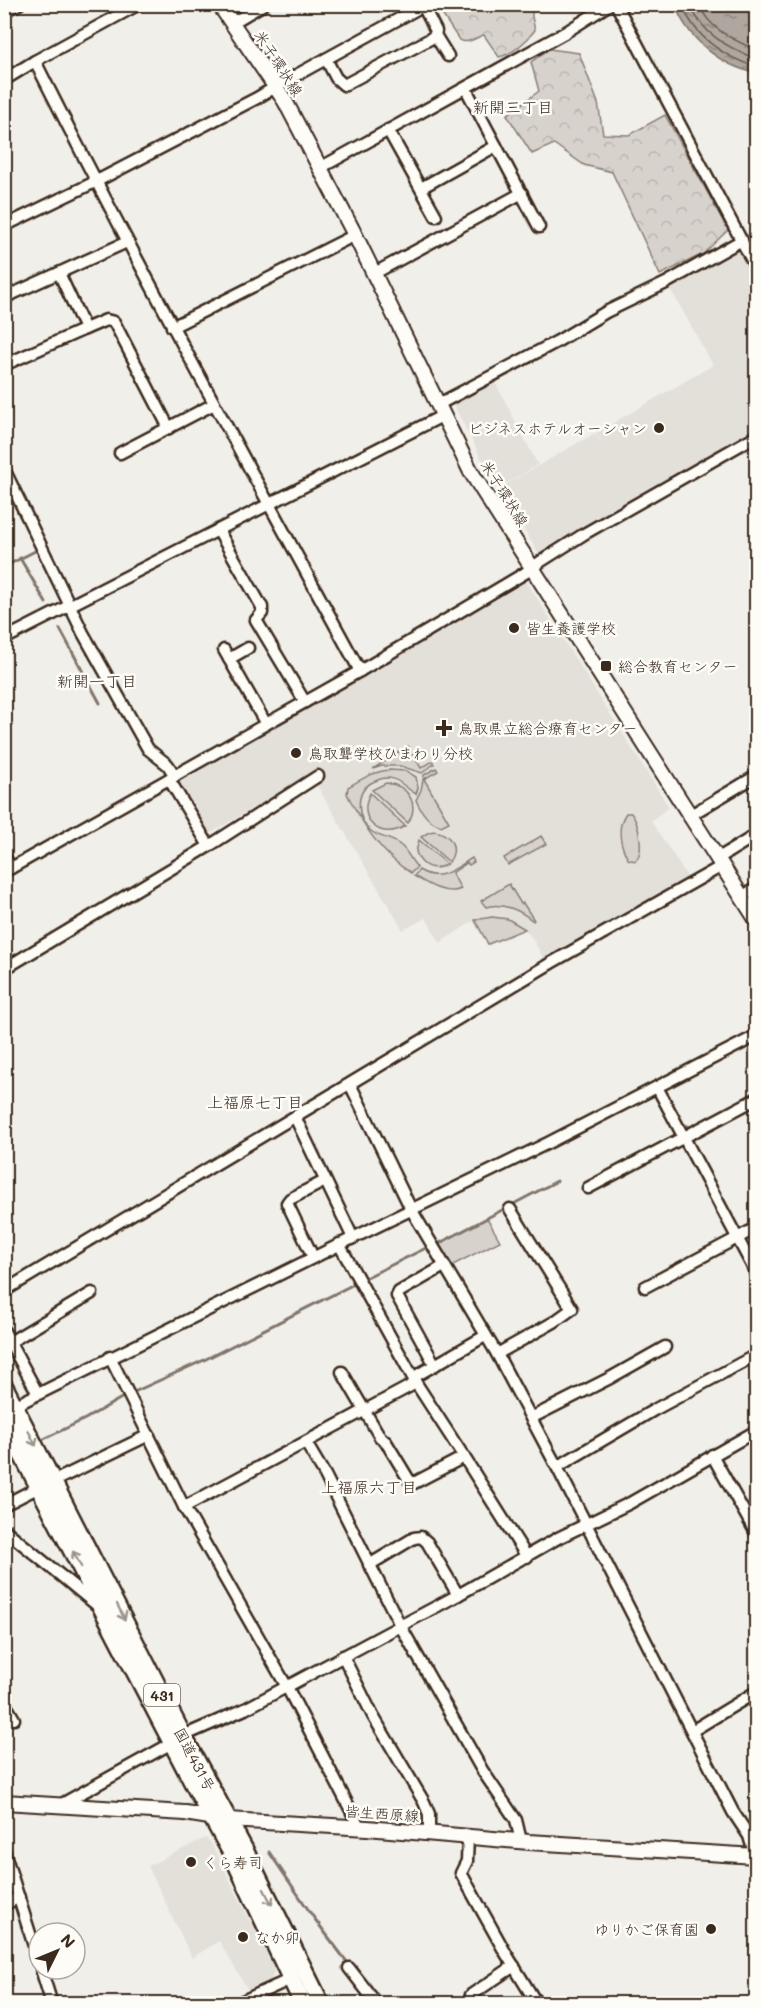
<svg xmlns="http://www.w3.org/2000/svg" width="761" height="2008" font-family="Mali,'Klee One',sans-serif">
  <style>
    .built { fill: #e3e0da }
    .green { fill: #d7d2cc; stroke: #897e75; stroke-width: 1.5 }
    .forest { fill: url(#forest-crowns); stroke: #897e75; stroke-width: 1.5 }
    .water { fill: url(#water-ripples); stroke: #80746b; stroke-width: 1.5 }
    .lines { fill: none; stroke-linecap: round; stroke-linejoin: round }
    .shore { stroke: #695c52; stroke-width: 1.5 }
    .stream { stroke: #80746b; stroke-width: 3 }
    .minor-casing { stroke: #3b2a1e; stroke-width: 15 }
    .major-casing { stroke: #3b2a1e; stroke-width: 18 }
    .highway-casing { stroke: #3b2a1e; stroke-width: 21 }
    .minor { stroke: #fdfcf7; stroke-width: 10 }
    .major { stroke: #fdfcf7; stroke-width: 14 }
    .highway { stroke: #fdfcf7; stroke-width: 16 }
    .oneway { stroke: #9c938a }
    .poi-dot { fill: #3b2a1e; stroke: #fdfcf7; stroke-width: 2 }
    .labels { text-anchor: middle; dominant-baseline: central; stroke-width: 5; stroke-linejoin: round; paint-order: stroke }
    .shield { fill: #fdfcf7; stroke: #75695f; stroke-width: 1.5 }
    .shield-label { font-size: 14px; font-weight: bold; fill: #3b2a1e }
    .street-label { font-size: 15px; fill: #3b2a1e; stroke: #fdfcf7 }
    .poi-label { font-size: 15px; fill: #3b2a1e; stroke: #fdfcf7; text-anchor: start }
    .neighbourhood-label { font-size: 16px; fill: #3b2a1e; stroke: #fdfcf7 }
  </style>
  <defs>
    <pattern id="forest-crowns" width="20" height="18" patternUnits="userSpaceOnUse" patternTransform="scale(1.5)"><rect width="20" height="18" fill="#d7d2cc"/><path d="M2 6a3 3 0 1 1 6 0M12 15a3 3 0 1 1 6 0" fill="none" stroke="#b9b4af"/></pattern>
    <pattern id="water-ripples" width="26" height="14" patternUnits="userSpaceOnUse" patternTransform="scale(1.5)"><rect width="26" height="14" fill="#aea69f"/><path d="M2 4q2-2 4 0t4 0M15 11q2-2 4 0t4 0" fill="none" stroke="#8f8781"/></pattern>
  </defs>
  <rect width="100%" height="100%" fill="#f1efea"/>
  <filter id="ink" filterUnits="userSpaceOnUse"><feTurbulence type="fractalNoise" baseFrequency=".0167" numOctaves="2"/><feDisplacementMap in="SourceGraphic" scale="12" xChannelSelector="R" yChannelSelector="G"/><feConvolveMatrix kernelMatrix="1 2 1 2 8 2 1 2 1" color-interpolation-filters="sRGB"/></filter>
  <g filter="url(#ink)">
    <g class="built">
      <path d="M741,246L756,276V428L626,504L628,491L625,504L539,554L498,489L595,433L604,448L596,433L713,365L668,285Z"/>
      <path d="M493,378L538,465L497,489L453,404L455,399Z"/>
      <path d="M525,579L669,807L651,821L690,881L546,963L533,939L525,930L488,946L473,921L440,943L426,918L403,930L310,774L211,833L206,832L178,784L179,779Z"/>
      <path d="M205,1838L210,1841L275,1970L271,1980L248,1990L219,1941L192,1958L148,1866Z"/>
    </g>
    <g class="green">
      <path d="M408,746L421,768L433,761L434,764L422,773L400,766H382L373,769Z"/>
      <path d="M436,768L438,771L424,779L449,822L441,826C428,822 421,812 416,800L421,790L424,775Z"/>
      <path d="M390,770L406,771L416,777L418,788L416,794C400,785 395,770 371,783C354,793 357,820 371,831C380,838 392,838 400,845C408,851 410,860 417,867L411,873C380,854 363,824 347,794L348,787C362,779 374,771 390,770Z"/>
      <path d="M386,783C408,785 420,804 408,823L372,790Z"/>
      <path d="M370,793L405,826C380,842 356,819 370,793Z"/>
      <path d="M626,813H631C639,823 645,853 635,861L628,859C620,845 616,827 626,813Z"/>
      <path d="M435,831C451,834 459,848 449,862L421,837L429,832Z"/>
      <path d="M541,836L546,844L508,865L504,858Z"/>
      <path d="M419,840L447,864C433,872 421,867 416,852Z"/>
      <path d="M472,858L474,862L469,865L467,863L452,873L461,889C446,896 427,884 414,876L419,870C439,883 455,869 472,858Z"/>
      <path d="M509,884L521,904L523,903L534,920L533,921C520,910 502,902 486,907L481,901Z"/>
      <path d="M492,917L508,919L525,929L488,944L475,920Z"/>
      <path d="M487,1218L500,1241L451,1266L438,1245Z"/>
    </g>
    <g class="forest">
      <path d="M436,5H532V17L535,30C527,41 513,54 499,57L484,35C476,37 468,45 459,40Z"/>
      <path d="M549,49L579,53L598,103L603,134L629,135L665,115L728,230L703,254L660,275L612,172L584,165L554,144L532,154L507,115L539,91L531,62Z"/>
    </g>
    <path class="water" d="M675,5H756V73C720,66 688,39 675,5Z"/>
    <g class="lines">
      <g class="shore">
        <path d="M682,4C694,37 724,57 756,67"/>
        <path d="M690,4C701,34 729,48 756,59"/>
        <path d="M699,4C708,29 734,40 756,50"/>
      </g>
      <g class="stream">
        <path d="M20,558L46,603"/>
        <path d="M4,567L39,549"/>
        <path d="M60,629L100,703"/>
        <path d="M681,1123L690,1127"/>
        <path d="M438,1244L557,1181"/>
        <path d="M365,1278L428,1247"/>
        <path d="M134,1392L202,1361L356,1283"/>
        <path d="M44,1439L85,1419L125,1396"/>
        <path d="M58,1580L72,1593"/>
        <path d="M269,1852L314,1918L347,1962"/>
      </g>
      <defs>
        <g id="minor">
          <path d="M616,4L756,268"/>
          <path d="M4,11L19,4"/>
          <path d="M232,23L264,4"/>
          <path d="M435,35L448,56"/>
          <path d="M326,59L336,78L344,85L430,39L435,35L436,31L422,4"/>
          <path d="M35,61C138,267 250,469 360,671"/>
          <path d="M4,80L35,61L139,4"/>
          <path d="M466,89L539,227"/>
          <path d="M388,130L436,216"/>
          <path d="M320,168L566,32L610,4"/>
          <path d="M421,188L496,146"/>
          <path d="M4,226L95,182L257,98L282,83L426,4"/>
          <path d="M373,274L522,193"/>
          <path d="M8,296L127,242"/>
          <path d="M172,327L355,235"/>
          <path d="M85,329L106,320L114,322L169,428"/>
          <path d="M4,365L85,329L59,273"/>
          <path d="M439,404L558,341L606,312L666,283L742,240"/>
          <path d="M120,453L214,404"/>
          <path d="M4,469L83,633L148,749L168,765L175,776"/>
          <path d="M218,530L262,607V613L256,620L305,702"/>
          <path d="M4,639L444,415"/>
          <path d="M224,650L266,724"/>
          <path d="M229,659L248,648"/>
          <path d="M169,779L209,846"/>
          <path d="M689,816L756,776"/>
          <path d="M4,856L11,868"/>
          <path d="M717,859L756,835"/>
          <path d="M4,872L360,671L525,573L540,562L584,534L756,436"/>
          <path d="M742,897L756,888"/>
          <path d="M4,969L209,846L318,776"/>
          <path d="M350,1084L411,1209L497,1354L557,1467L733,1812L749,1836L755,1856"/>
          <path d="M657,1087L756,1273"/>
          <path d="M295,1117L353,1238"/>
          <path d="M588,1188L756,1099"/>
          <path d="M313,1257L287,1203L290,1199L325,1181"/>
          <path d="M645,1287L756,1228"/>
          <path d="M4,1291L551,963L722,866"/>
          <path d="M4,1331L38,1394"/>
          <path d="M10,1342L92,1293"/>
          <path d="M497,1354L554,1322L572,1309L510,1209"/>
          <path d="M110,1357L184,1507L287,1687L360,1828"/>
          <path d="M435,1365L397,1296L399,1292L444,1266"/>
          <path d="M342,1372L380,1437L386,1442L409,1480L414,1483L464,1457L416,1383"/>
          <path d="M414,1377L485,1336"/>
          <path d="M4,1411L353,1238L548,1143L756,1036"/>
          <path d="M531,1418L610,1378L665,1347"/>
          <path d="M306,1443L325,1475L400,1625L482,1770L516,1820L521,1841"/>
          <path d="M712,1455L756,1533"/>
          <path d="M464,1457L527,1557"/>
          <path d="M557,1467L654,1410L756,1355"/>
          <path d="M54,1481L149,1435"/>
          <path d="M4,1505L39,1487"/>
          <path d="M184,1507L416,1383L339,1244"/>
          <path d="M4,1529L99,1607"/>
          <path d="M369,1565L414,1538L421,1537L427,1542L458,1595L558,1538L630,1503L756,1431"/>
          <path d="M343,1656L373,1716L424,1802L429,1814V1833"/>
          <path d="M4,1702L14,1719"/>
          <path d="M692,1731L756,1692"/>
          <path d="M183,1736L245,1709L458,1595"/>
          <path d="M60,1805L172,1743"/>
          <path d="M468,1836L467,1861L461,1873L505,1952L537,2004"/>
          <path d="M4,1851L39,1962"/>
          <path d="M4,1905L19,1897"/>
          <path d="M349,1968L377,2004"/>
          <path d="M41,1969L52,2004"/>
          <path d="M236,2004L291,1979"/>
          <path d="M471,2004V1995L514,1966"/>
        </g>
        <g id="major">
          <path d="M219,4L285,101L355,235L471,472L756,919"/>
          <path d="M4,1802L185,1813L228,1820L367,1828L529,1842L756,1856"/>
        </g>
        <g id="highway">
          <path d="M4,1386L183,1736L244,1849L321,2004"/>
          <path d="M4,1420L194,1785L230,1850L303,2004"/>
        </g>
      </defs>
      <use href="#minor" class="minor-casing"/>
      <use href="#major" class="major-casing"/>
      <use href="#highway" class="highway-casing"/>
      <use href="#minor" class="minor"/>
      <use href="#major" class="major"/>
      <use href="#highway" class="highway"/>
    </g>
    <defs><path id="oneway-shaft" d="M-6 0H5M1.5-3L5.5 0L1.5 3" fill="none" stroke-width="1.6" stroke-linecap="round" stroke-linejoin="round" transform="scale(1.5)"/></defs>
    <g class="oneway">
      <use href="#oneway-shaft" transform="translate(32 1438) rotate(63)"/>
      <use href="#oneway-shaft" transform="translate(77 1559) rotate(-118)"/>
      <use href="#oneway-shaft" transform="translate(121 1612) rotate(63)"/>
      <use href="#oneway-shaft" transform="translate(268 1897) rotate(63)"/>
    </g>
  </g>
  <g class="poi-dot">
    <circle cx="659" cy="428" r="6"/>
    <circle cx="514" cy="628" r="6"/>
    <rect x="600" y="660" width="12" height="12" rx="3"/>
    <path d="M441 719h6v6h6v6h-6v6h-6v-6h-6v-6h6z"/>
    <circle cx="296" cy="753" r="6"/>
    <circle cx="191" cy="1862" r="6"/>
    <circle cx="711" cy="1929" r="6"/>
    <circle cx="243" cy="1937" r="6"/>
  </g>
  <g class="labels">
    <rect class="shield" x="144" y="1684" width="36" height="22" rx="4.5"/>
    <g class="shield-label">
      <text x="162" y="1695">431</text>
    </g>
    <g class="street-label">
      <text transform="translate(279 63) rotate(57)">米子環状線</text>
      <text transform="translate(505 493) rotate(58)">米子環状線</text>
      <text transform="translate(195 1759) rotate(62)">国道431号</text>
      <text transform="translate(382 1813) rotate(4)">皆生西原線</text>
    </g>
    <g class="poi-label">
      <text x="647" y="428" text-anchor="end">ビジネスホテルオーシャン</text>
      <text x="526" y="628">皆生養護学校</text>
      <text x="618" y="666">総合教育センター</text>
      <text x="458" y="728">鳥取県立総合療育センター</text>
      <text x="308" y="753">鳥取聾学校ひまわり分校</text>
      <text x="203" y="1862">くら寿司</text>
      <text x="699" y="1929" text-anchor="end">ゆりかご保育園</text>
      <text x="255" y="1937">なか卯</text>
    </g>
    <g class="neighbourhood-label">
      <text x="513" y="106">新開三丁目</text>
      <text x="97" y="680">新開一丁目</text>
      <text x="255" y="1101">上福原七丁目</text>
      <text x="369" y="1486">上福原六丁目</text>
    </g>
  </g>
  <rect width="761" height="2008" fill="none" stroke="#fdfcf7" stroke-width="24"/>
  <rect x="12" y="12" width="737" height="1984" fill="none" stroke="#3b2a1e" stroke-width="2" filter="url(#ink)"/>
  <g transform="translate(57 1951) rotate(47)"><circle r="28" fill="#fdfcf7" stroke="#afa8a0" stroke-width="1.5"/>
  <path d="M0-4.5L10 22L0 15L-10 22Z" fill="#3b2a1e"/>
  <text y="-9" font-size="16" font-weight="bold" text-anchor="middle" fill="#3b2a1e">N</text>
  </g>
</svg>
